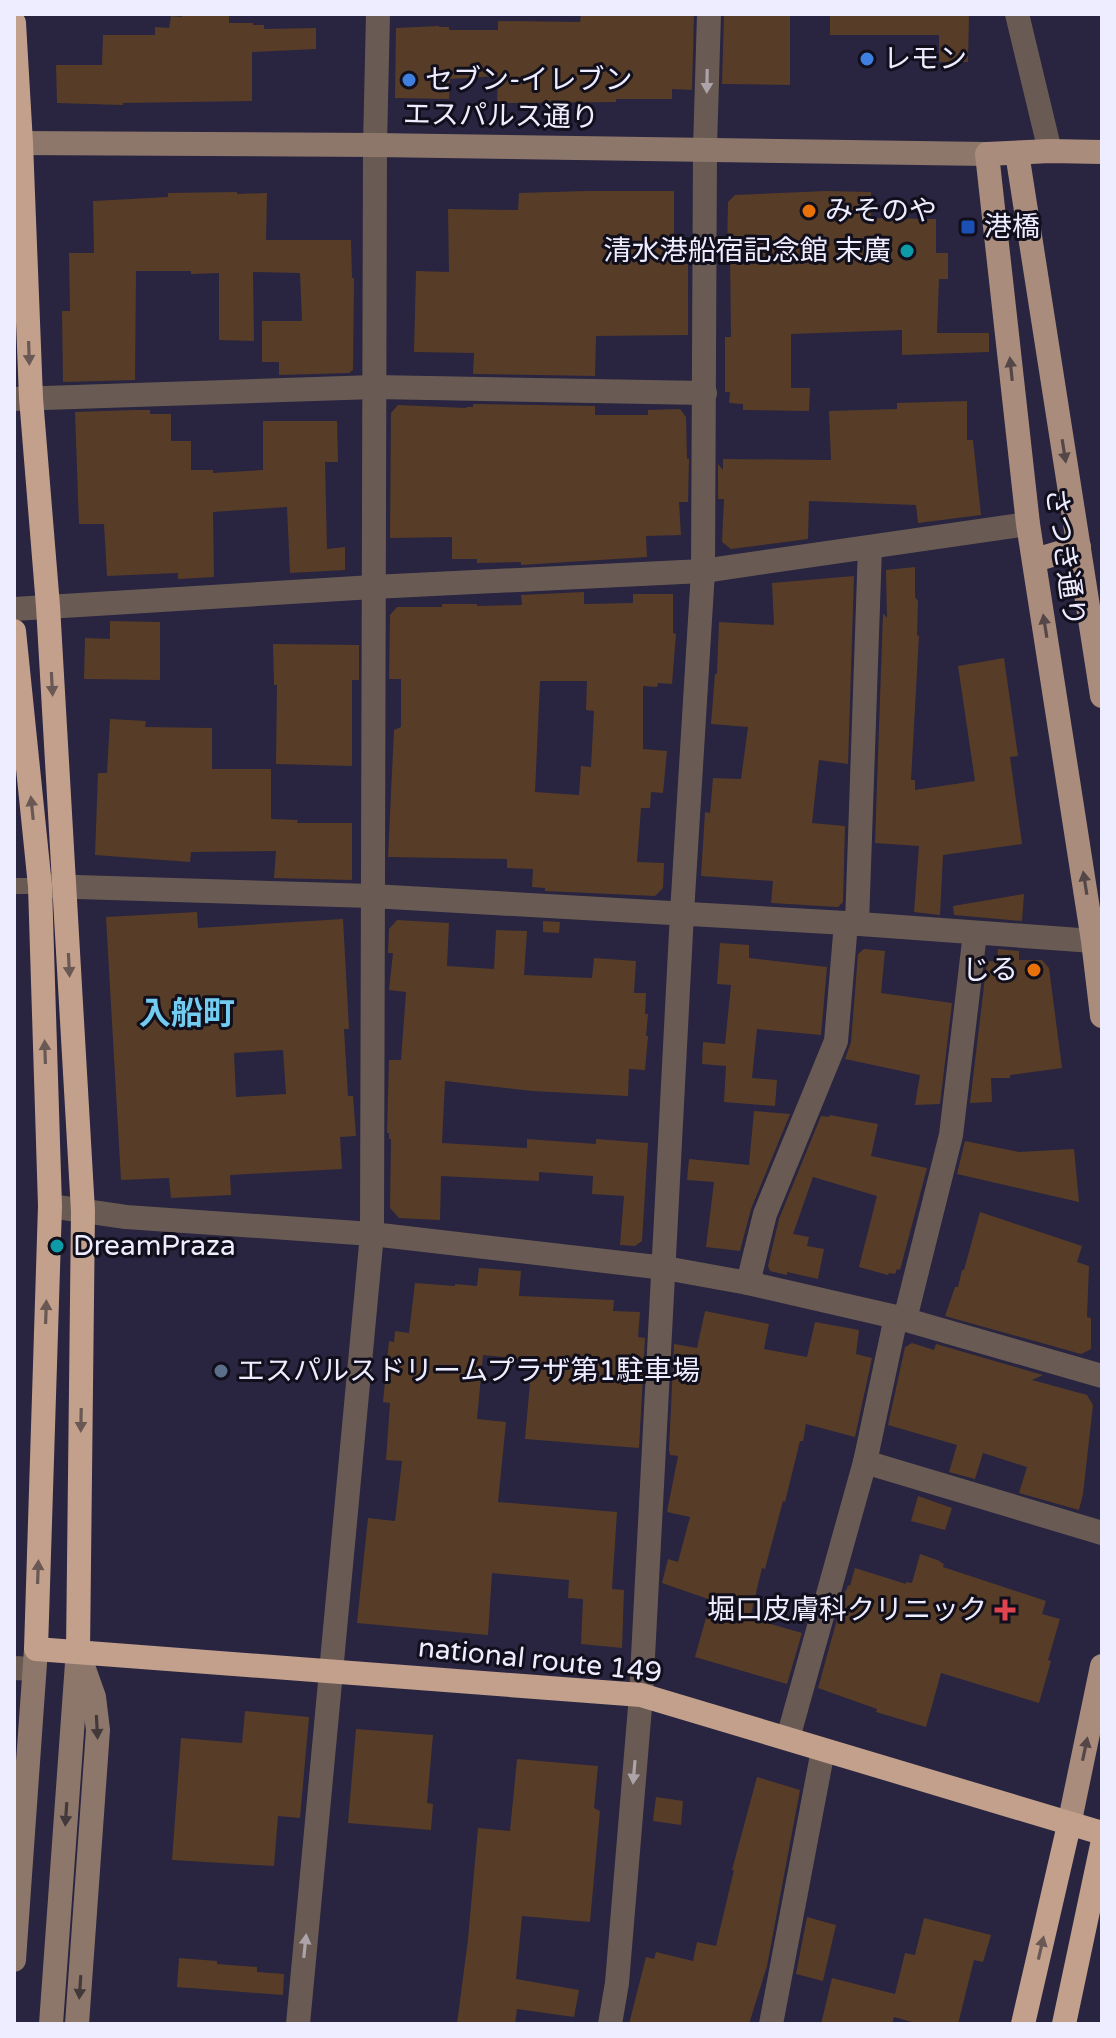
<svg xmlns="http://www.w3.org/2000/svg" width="1116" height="2038" font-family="'Varela Round','Noto Sans JP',sans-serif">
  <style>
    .building { fill: #573d27; fill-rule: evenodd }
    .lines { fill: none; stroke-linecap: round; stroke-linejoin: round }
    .lane { stroke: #695b53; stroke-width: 16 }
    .street { stroke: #695b53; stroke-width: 24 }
    .secondary { stroke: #8d776a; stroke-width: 24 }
    .primary { stroke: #a98c7c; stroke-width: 24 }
    .highway { stroke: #c2a08c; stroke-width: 24 }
    .oneway { fill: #aca4a9 }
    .oneway2 { fill: #6a5854 }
    .oneway3 { fill: #554747 }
    .oneway4 { fill: #43393b }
    .shop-dot { fill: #3f7fe0; stroke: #110f1c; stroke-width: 3 }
    .food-dot { fill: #e8710a; stroke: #110f1c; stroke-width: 3 }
    .transit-dot { fill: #1a4fb4; stroke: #110f1c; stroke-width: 3 }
    .culture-dot { fill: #0f9aa8; stroke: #110f1c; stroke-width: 3 }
    .service-dot { fill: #5c6f8a; stroke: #110f1c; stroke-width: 3 }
    .health-dot { fill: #e0444e; stroke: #110f1c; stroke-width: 3 }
    .labels { text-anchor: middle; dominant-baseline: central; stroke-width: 6; stroke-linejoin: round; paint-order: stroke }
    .poi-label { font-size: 28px; fill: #eeecff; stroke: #110f1c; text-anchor: start }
    .street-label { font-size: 28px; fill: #eeecff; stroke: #110f1c }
    .quarter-label { font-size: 32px; font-weight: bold; fill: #71ccef; stroke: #110f1c }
  </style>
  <rect width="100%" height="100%" fill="#29243f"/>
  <g class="building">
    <path d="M182,14H229V23H253V25H264V29L316,28V49L252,52V101L123,103V105L57,103L56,65H102L103,35H155V27L169,28L171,16L182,17Z"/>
    <path d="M581,14H694L692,90L672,89V99H616V102L497,103L498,76L450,79L449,99L395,98L396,28L439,26V27H449V30H498V21L580,22Z"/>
    <path d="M724,14H790V85L722,84Z"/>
    <path d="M830,14H969L968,62H939V35H830Z"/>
    <path d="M587,191H674V260H684V264H688V335L596,336L595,376L473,374L474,353L414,352L416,271L449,272L448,209L518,210L519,193Z"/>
    <path d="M826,191L871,192V218L936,219V253H948V279H939L937,333H989V352L902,355V330L791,334V388H810L809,411L743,410V404L729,403L730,392H725V337H731L730,254H727L728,202L735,195Z"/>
    <path d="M237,192V194L267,193L266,240H351L352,278H354L353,370L349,373L279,375V362H262V321H302L300,273L253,272L254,341L219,340V273L191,274V271H136L135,380L63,382L62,311H70L69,253H94L93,201L168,197V193Z"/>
    <path d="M967,401V440H973L981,515L918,523L916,505L809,501L808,539L731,549L722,542L724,499H718V464L723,470V459L831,460L829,411L897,409V403Z"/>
    <path d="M473,404L595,406V415H648V410L680,409L686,417L687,459H689L688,502H679L681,535L646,536L647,557L521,565V562L477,563V559H452V537L390,538L391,413L398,405L466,408V407H473Z"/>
    <path d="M134,410H150V414H171V441H191V470H213V473L263,470V421H337L338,462H325L327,549L345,547V570L290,573L287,507L213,512L214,577L178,579V573L107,576L104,524H79L75,412Z"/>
    <path d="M915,567V597L918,601L917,636L919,635L911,780H915V790L975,781L958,666L1004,658L1018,756L1010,757L1022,844L943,855L940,915L914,912L919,846L875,843L883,613L887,618L886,570Z"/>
    <path d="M854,576L848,764L819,760L812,823L845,826L843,902L838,907L771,903L773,881L701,876L705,812L710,813L713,778L741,779L748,727L711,724L715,674H717L719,622L774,625L772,583Z"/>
    <path d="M584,592V604L633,603V594H673V633L676,634L672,684L658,683L657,687L643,686V749L667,751L663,793L651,792L650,808H641L637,862L664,863L663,888L655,896L545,891V888L532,887L533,869L507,868V859L388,857L394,730L401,727V679H389L390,615L397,607H442V604H477V606L522,605L521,595ZM540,681H587L586,710L594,711L591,767L581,766L579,795L535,792Z"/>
    <path d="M110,621L160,622V680L84,679L85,638L110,639Z"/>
    <path d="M273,644L359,645V680H352V766L276,764L277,685H274Z"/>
    <path d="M110,719L146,721L145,727L212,728V769H271V819L298,820L297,823H352V880L274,878L276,851L191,852L190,862L95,855L98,773H107Z"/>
    <path d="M1024,894L1022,921L954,915L953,906Z"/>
    <path d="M197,912L198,928L343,919L349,1029H344L348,1096H353L356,1136L340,1137L342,1169L230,1175L231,1195L171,1198L169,1178L121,1180L106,917ZM283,1050L286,1094L236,1097L234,1053Z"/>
    <path d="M397,920L449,923L447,966L494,969L496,930L527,931L524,975L592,978L594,958L636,961L634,993H646L645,1014H648L646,1036H648L645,1070L629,1069L628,1096L532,1091L445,1081L442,1143L527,1148V1139L596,1144V1139L648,1143L642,1241L635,1246L620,1245L624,1196L592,1194L593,1176L539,1172V1181L441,1176L440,1220L399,1218L390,1208L391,1139H389V1133H387L389,1060H401L406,992L389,990L393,953H388L389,929Z"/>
    <path d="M543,921L560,922L559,933L543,932Z"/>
    <path d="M720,943L749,945V958L827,967L821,1035L757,1029L752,1078L777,1080L775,1106L724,1102L726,1066L702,1064L703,1042L725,1044L731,985L717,984Z"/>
    <path d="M864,949L885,951L881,993L952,1003L940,1104L915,1105L920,1075L845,1059L851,1042L858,954Z"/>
    <path d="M998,949L1019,951V960H1042L1049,968L1062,1068L1010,1075V1078H991L992,1102L970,1103L987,961L997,962Z"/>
    <path d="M754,1111L790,1114L751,1209L740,1251L706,1247L714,1182L687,1180L689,1159L749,1165Z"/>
    <path d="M830,1115L878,1124L871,1156L927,1168L900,1270L897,1269L895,1274L889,1273L888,1275L859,1267L877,1196L813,1177L793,1234L809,1237L807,1246L824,1249L818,1279L787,1272V1275L770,1271L768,1266L779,1219L821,1116L829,1117Z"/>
    <path d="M965,1141L1019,1152L1074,1149L1079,1202L957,1174Z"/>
    <path d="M980,1212L1082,1246L1077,1262L1089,1266L1087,1317L1091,1318V1349L1081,1354L945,1316L955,1287H958L962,1270H964Z"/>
    <path d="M479,1268L521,1271L519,1296L614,1300L613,1311L640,1312L638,1337L645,1338L639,1448L525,1439L532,1360L483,1355L477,1419L506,1422L498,1502L617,1512L612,1589L624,1590L622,1648L581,1644L583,1599L568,1598L569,1580L492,1573L488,1635L357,1623L368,1518L395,1521L402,1461L386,1460L390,1403L383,1402L389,1341L394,1342L395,1331L409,1333L415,1283L455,1286V1284L477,1286Z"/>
    <path d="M705,1311L769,1324L764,1349L807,1357L815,1322L859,1330L856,1354L872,1358L855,1437L806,1424L803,1441H800L785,1502L783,1501L765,1569L762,1568L750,1618L802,1633L787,1684L695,1657L711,1600L662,1583L668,1559L678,1562L690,1517L667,1512L678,1456L670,1455L669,1450L674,1344L697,1348Z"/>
    <path d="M912,1343L934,1350L936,1344L1043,1375L1032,1380L1087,1395L1093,1405L1083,1494L1079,1510L1019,1493L1027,1467L983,1453L975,1479L949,1472L957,1445L888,1425L905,1347Z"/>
    <path d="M918,1496L952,1508L945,1530L911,1521Z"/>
    <path d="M920,1554L940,1561V1562L944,1564L943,1567L1046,1601L1042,1614L1060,1619L1048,1660L1051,1661L1039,1703L941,1673L926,1727L876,1712L877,1709L818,1688L845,1591H846L848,1585L850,1586L855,1568L906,1584V1582L912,1583Z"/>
    <path d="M245,1711L309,1717L300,1818L278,1816L274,1866L172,1860L181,1738L242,1743Z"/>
    <path d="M356,1729L433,1735L427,1803L433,1804L431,1830L348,1823Z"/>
    <path d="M517,1759L598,1766L594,1808L600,1811L590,1922L522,1916L516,1979L579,1990L574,2017L517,2009L515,2024H457L468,1939L478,1828L510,1831Z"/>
    <path d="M757,1777L800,1790L767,1966L749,2024H629L646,1957L654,1959L656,1952L693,1961L697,1942L716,1946L734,1870H732Z"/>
    <path d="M656,1797L683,1801L681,1825L653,1821Z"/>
    <path d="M807,1917L836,1925L823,1981L796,1974Z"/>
    <path d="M924,1918L991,1935L983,1962L974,1960L958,2024H919L894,2017L892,2024H821L832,1978L895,1994L905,1953L915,1955Z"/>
    <path d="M179,1958L217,1961V1964L257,1967V1972L284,1974L283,1995L177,1987Z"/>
  </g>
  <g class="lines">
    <path class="lane" d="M14,886H40"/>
    <g class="street">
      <path d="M1017,14L1050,151"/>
      <path d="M14,399L375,387L705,393"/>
      <path d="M14,609L373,587L703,571L1028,524"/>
      <path d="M45,886L372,896L846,923L1093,941"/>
      <path d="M857,924L870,547"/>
      <path d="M50,1206L126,1217L372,1234L665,1268L748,1283L896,1317L1102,1376"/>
      <path d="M748,1283L765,1214L836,1041L846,923"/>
      <path d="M905,1319L951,1135L975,933"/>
      <path d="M865,1462L1102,1533"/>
      <path d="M14,1668L34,1669"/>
      <path d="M788,1738L865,1462L896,1317"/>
      <path d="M298,2024L372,1234L375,145L378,14"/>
      <path d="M610,2024L617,1983L641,1695L682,913L703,571L705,148L709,14"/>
      <path d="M771,2024L823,1750"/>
    </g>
    <g class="secondary">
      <path d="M14,143L375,145L987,154"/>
      <path d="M14,1960L36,1649"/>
      <path d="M51,2024L77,1663"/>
      <path d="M77,2024L98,1730L94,1697L78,1652"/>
    </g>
    <g class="primary">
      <path d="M1102,152L1050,151L987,154L1028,524L1093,941L1102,1016"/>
      <path d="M1017,153L1102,696"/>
      <path d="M1035,560L1079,547"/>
      <path d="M1069,1825L1102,1666"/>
    </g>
    <g class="highway">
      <path d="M14,23L21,143L31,398L48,606L83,1211L78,1652"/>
      <path d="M14,631L40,886L50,1206L36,1649L641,1695L1102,1833"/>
      <path d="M1023,2024L1069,1825"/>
      <path d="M1064,2024L1102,1845"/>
    </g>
  </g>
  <defs><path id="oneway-solid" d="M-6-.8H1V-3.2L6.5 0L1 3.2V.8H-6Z" transform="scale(2)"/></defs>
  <g class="oneway">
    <use href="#oneway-solid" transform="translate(707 81) rotate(91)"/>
    <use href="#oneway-solid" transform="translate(634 1772) rotate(95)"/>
    <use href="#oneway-solid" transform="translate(305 1946) rotate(-84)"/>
  </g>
  <g class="oneway2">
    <use href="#oneway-solid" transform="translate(29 353) rotate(88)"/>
    <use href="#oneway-solid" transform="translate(52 684) rotate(87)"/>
    <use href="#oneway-solid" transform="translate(32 808) rotate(-96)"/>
    <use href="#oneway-solid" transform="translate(69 965) rotate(87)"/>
    <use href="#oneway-solid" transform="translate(45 1052) rotate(-92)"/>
    <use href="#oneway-solid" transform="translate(46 1312) rotate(-88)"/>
    <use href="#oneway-solid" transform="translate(81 1420) rotate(91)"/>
    <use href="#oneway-solid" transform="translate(38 1572) rotate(-88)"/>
    <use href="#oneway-solid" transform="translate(1041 1948) rotate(-77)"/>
  </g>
  <g class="oneway3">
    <use href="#oneway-solid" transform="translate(1011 369) rotate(-96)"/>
    <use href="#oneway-solid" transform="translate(1064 451) rotate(81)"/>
    <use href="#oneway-solid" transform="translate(1045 626) rotate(-99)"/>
    <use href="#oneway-solid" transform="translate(1085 883) rotate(-99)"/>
    <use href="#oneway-solid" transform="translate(1085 1749) rotate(-78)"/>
  </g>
  <g class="oneway4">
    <use href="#oneway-solid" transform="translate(97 1727) rotate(87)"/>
    <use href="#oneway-solid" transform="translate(66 1814) rotate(94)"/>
    <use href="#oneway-solid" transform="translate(80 1987) rotate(94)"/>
  </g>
  <g class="shop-dot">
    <circle cx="867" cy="59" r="8"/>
    <circle cx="409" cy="80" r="8"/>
  </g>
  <g class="food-dot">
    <circle cx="809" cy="211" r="8"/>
    <circle cx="1034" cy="970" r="8"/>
  </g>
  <rect class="transit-dot" x="960" y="219" width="16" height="16" rx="4"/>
  <g class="culture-dot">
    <circle cx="907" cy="251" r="8"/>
    <circle cx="57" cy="1246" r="8"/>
  </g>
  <circle class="service-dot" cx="221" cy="1371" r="8"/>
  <path class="health-dot" d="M1001 1598h8v8h8v8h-8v8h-8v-8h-8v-8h8z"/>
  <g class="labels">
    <g class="poi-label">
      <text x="883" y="59">レモン</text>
      <text x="425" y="80">セブン-イレブン</text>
      <text x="825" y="211">みそのや</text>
      <text x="984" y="227">港橋</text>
      <text x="891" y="251" text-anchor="end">清水港船宿記念館 末廣</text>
      <text x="1018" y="970" text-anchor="end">じる</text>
      <text x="73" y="1246">DreamPraza</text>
      <text x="237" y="1371">エスパルスドリームプラザ第1駐車場</text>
      <text x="987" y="1610" text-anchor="end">堀口皮膚科クリニック</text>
    </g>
    <g class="street-label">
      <text transform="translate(501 116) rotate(1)">エスパルス通り</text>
      <text transform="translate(1065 557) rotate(82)">さつき通り</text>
      <text transform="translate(540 1660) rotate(6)">national route 149</text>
    </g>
    <g class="quarter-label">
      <text x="187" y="1014">入船町</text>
    </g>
  </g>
  <rect width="1116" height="2038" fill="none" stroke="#eeecff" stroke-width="32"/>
</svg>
